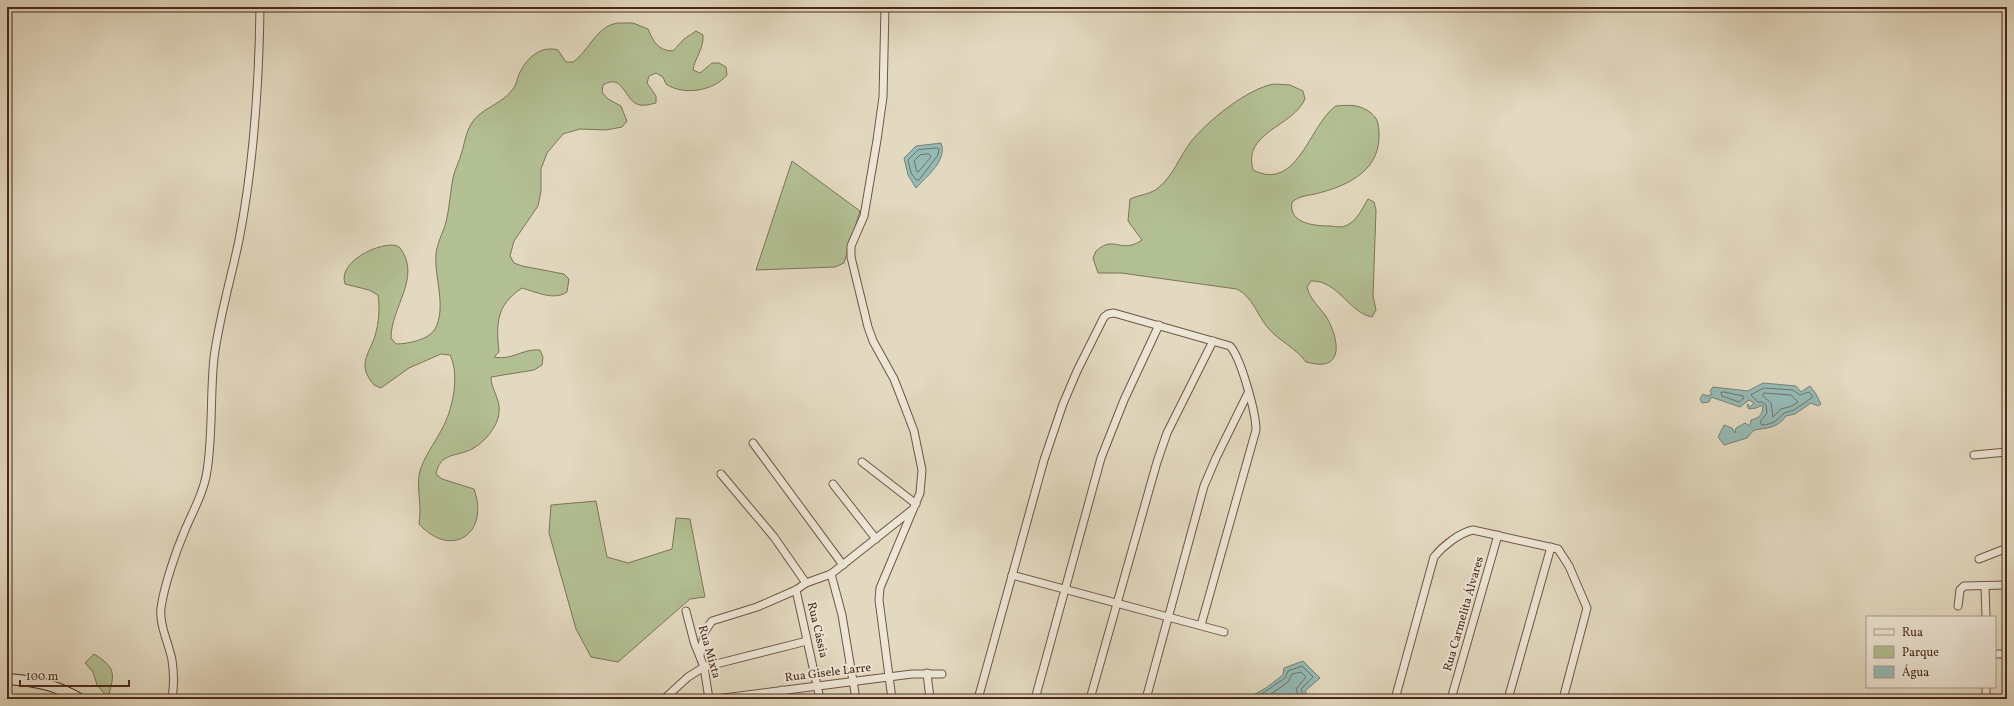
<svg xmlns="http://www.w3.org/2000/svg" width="2014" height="706" font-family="Vollkorn,serif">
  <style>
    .green { fill: #b2bf93; stroke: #7e7456 }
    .water { fill: #95bab6; stroke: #778077 }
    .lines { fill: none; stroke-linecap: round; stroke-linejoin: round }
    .shore { stroke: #6f7267; stroke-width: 1 }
    .minor-casing { stroke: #705542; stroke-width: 9 }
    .secondary-casing { stroke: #492918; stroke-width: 12 }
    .minor { stroke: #ede6d6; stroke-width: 7 }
    .secondary { stroke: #ede6d6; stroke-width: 10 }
    .labels { text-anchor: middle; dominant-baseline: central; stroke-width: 4; stroke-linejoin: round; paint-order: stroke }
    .street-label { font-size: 12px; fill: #492918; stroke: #ede6d6 }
  </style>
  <rect width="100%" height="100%" fill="#e3d9c0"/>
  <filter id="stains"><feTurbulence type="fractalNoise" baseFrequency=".005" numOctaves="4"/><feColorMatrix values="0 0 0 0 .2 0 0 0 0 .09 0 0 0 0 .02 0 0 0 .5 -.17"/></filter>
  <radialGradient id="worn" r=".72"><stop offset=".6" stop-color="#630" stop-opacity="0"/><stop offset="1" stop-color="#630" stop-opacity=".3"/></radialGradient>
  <g class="green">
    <path d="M618,23H633L648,29C653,41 658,51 673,51L684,39L696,31L703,35C704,49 695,57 693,70L700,73L712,63H719L726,67L727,75C714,91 683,96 666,84L663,77L656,73L649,76L647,83L656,96V103C651,104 645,106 640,105C624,102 624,72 603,85L602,92L608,99L621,106L627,121L622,127L606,130L580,129L563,134L547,153L541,169V191L538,206L514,241L510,256L514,263L522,266L564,274L569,279L567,292C554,301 536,292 522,288C496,305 496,324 499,352L494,357C511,361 524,348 540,350L543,357L542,365L534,370L491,377C491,390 501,399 499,413C498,426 484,443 472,449C457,457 440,452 436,474L442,479L474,489C490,533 452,560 419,524C422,508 417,491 419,475C422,459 435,443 442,429C453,409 460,375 450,355L441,354L409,368L381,388L374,385C357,365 368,356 375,336C379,322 380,308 378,295L369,290L345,284C336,259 391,237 400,248C422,277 391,307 391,338L396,344C407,344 429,340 435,329C447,307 434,277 436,254C437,243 443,233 446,222C449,210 450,196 452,184C453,174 457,166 460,158C464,147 465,135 470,126C479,108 502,105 513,89C517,84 517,78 520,72C527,58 541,45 558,50L566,62H573C590,50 596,26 618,23Z"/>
    <path d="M1274,84L1290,85L1303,91L1305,99C1293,127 1242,132 1253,170C1298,193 1310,123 1336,106C1348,105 1360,104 1371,113C1379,119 1379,128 1379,138C1378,173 1344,187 1315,194C1306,196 1299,196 1292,202C1288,224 1315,226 1331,226C1337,227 1344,228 1349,224C1358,219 1363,207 1368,199L1374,202L1376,210L1373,296L1376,310L1372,317C1348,312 1338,280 1311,281L1307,287C1310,300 1320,307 1327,318C1334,330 1345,360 1324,364C1319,365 1311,363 1306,362C1296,348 1279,341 1268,328C1257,315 1253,297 1237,289L1121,273H1098L1093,258L1096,251C1115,234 1120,255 1142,240L1128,221L1130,199C1139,195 1151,194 1158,188C1173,176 1179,158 1190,143C1206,122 1248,88 1274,84Z"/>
    <path d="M792,161L860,211L844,263L835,267L756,270Z"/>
    <path d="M596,501L607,557L628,563L672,549L676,518L690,519L705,597L690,599L618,662L591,657L576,629L549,533L551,505Z"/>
    <path d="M94,654C116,668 115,673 108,698L97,685L93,672L85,663Z"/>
  </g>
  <g class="water">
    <path d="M941,143C948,160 926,177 916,188L908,175L904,158L916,146Z"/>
    <path d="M1763,383L1796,386L1801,392L1810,386L1816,394L1821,404L1818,406L1811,403L1795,414L1786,416C1778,428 1767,428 1754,430L1747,438L1724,445L1718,437L1724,425L1732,428L1735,433L1736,428L1745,423L1750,426L1751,420C1761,417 1762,415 1763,405L1756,408L1749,409L1747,406L1748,404L1750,407L1754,403L1749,400L1740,407L1711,397L1709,402L1702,403L1700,399L1703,394L1707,396L1712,394L1710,391L1713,387L1748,391Z"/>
    <path d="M1303,661L1320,678L1305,691L1310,699H1246L1266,688L1283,675L1284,668Z"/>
  </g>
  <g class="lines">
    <g class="shore">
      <path d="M937,148L939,149L938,155L919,180H916L911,173L908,160L918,150Z"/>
      <path d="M929,154L931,157L919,171L917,172L914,161L920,155Z"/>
      <path d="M1764,388L1793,390L1800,395L1809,392L1813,397L1794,410L1784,413C1777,421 1773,424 1762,425L1760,422L1767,413L1766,405L1763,402H1758L1751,395Z"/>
      <path d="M1724,392L1743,396L1744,398L1739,402L1722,396L1721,393Z"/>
      <path d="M1764,393L1791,395L1798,402L1792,406L1781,409L1773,417L1771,403L1763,396Z"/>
      <path d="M1254,699L1285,678L1288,671L1302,666L1313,677L1301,689L1305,699"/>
      <path d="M1264,699L1288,682L1292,674L1301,672L1306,677L1296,689L1299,699"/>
    </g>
    <defs>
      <g id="minor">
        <path d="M885,7L883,97L877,140L864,216L851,246V257L868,327L873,341L894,379L903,402L914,431L922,470L920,493L880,588L879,600L892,699"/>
        <path d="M753,443L843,565"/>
        <path d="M1974,455L2007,452"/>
        <path d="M862,462L916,504"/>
        <path d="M721,474L774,537L806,583"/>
        <path d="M833,484L876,539"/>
        <path d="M1979,559L2007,548"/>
        <path d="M831,574L842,615L856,699"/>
        <path d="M1012,575L1224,632"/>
        <path d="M1985,586L1986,617"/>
        <path d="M796,590L820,699"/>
        <path d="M1958,606L1960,590L1964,586L2007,585"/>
        <path d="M686,611L694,642L704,667L709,699"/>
        <path d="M1995,654H2007"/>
        <path d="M700,655L705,631L712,621L757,607L796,590L806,583L831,574L912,510"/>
        <path d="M927,673L930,699"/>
        <path d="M782,690L784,699"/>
        <path d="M172,699C174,686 174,673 172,660C169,644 159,625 161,608C164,586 176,551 185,530C193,511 204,492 207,471C213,434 210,395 214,358C219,318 231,279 239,240C254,163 259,85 260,7"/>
        <path d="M664,699L688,677L704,667L807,641"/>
        <path d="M716,699L912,674H942"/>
        <path d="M978,699L1044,460L1063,404L1077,371L1104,317L1108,314L1114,313L1230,346C1241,358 1256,413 1256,430L1201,625"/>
        <path d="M1035,699L1101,458L1124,400L1159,325"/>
        <path d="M1090,699L1157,462L1167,433L1213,341"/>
        <path d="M1146,699L1204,486L1216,458L1248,393"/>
        <path d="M1395,699L1434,557C1443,546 1459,533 1473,530L1558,549L1569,566L1587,608L1563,699"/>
        <path d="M1451,699L1498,535"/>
        <path d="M1508,699L1551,547"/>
        <path d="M1986,699V687"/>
      </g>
      <path id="secondary" d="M7,679C36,681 54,684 80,699"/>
    </defs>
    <use href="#minor" class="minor-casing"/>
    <use href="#secondary" class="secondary-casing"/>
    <use href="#minor" class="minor"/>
    <use href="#secondary" class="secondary"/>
  </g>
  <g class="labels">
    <g class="street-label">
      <text transform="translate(1464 614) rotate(-74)">Rua Carmelita Álvares</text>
      <text transform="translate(817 630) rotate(77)">Rua Cássia</text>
      <text transform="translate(709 652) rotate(74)">Rua Mixta</text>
      <text transform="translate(828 673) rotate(-7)">Rua Gisele Larre</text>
    </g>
  </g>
  <rect width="2014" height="706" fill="none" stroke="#e3d9c0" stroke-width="24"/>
  <rect x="8" y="8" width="1998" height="690" fill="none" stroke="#492918" stroke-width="2"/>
  <rect x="12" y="12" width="1990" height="682" fill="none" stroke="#492918"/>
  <rect x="1866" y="616" width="130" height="72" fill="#ede6d6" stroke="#ab9a8a"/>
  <rect x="1874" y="629" width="20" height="6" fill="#ede6d6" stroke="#ab9a8a"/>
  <text x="1902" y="636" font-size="12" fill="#492918">Rua</text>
  <rect x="1874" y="646" width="20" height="12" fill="#b2bf93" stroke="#ab9a8a"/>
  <text x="1902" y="656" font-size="12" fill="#492918">Parque</text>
  <rect x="1874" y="666" width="20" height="12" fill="#95bab6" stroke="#ab9a8a"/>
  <text x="1902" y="676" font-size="12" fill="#492918">Água</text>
  <path d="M20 680v6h109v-6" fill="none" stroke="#492918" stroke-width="2"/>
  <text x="26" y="680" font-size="12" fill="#492918" stroke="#ede6d6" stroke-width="3" paint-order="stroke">100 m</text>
  <rect width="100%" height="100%" filter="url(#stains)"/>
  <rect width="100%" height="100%" fill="url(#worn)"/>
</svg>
